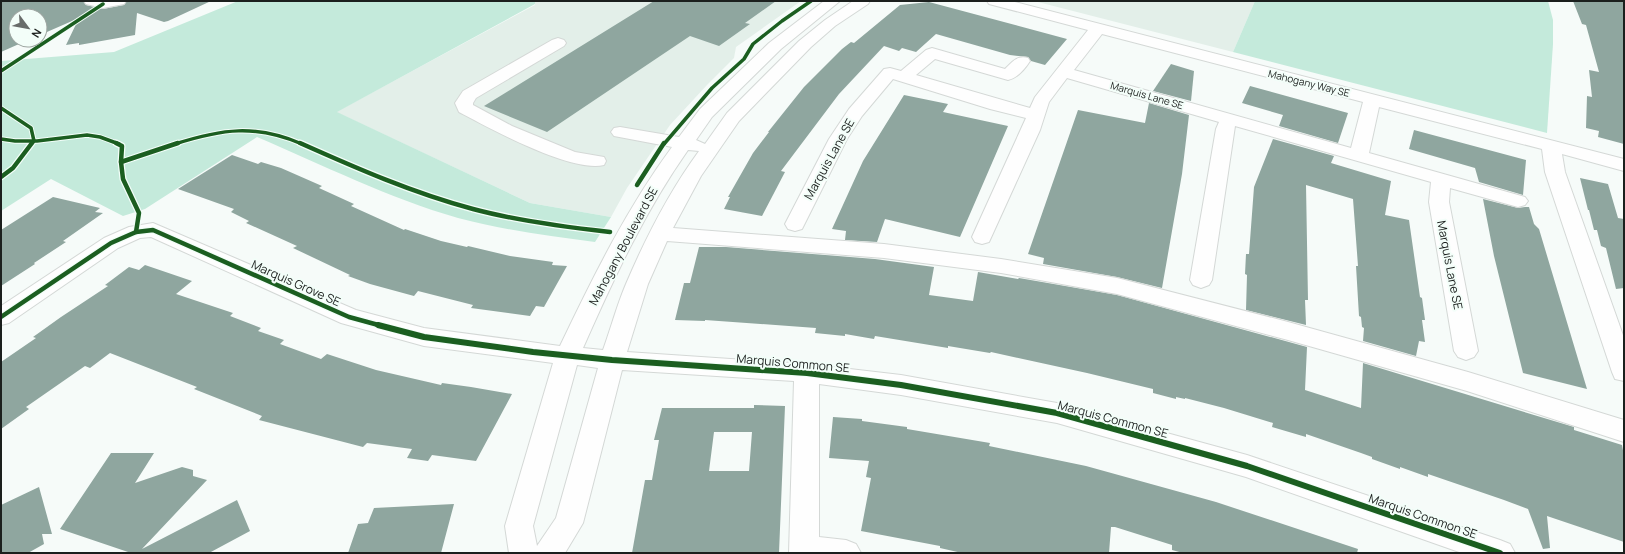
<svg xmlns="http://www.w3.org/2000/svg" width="1625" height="554" font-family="Manrope,sans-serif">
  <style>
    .built { fill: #e3efe9 }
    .green { fill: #c4eadb }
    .building { fill: #8fa69f; fill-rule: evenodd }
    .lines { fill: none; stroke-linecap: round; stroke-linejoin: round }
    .minor-casing { stroke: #d4d8d6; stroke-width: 2 }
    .minor { fill: #fefefe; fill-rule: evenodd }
    .cycleway-far2-casing { stroke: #f3fef9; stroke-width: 5.5 }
    .cycleway-far1-casing { stroke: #f3fef9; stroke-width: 7 }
    .cycleway-casing { stroke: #f3fef9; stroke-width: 8 }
    .cycleway-far2 { stroke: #1b5e20; stroke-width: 3.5 }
    .cycleway-far1 { stroke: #1b5e20; stroke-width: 4.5 }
    .cycleway { stroke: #1b5e20; stroke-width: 6 }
    .labels { text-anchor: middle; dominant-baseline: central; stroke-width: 4; stroke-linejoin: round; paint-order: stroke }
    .far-street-label { font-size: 10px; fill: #1b1f1d; stroke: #f3fef9 }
    .street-label { font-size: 12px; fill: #1b1f1d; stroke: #f3fef9 }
  </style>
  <rect width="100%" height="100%" fill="#f6fbf9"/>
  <g class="built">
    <path d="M535,1H801L736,47L734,58L707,85L670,125L627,188L611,217L530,203L336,112L535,5Z"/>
    <path d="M1034,1H1255L1233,52Z"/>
  </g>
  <g class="green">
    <path d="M238,1H535V4L337,112L530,203L611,217L595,242C548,236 504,230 458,218C388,198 323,165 257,137L145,209L123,216L51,179L1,211V61L114,52Z"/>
    <path d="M1255,1H1548L1553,20V44L1547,133L1233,52Z"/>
  </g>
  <g class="building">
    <path d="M1,1H83L86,5L103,9L124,5L127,1H211L168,21L164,22L137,13L135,35L79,45V43L66,45L79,18L40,35V16H16V40H28L1,52Z"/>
    <path d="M654,1H776L745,23L750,24L719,46L690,36L547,132L484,106Z"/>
    <path d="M1573,1H1624V144L1598,137L1599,131L1586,128L1587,96L1592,97L1589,70L1599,72L1586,25L1582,24Z"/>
    <path d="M929,2L1067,39L1045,65L1031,61L1028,57L1010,55L936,34L916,52L902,48L899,51L884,46L839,94L781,171L785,172L762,216L724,209L730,197H728L753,153L769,132H768L804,87L842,49L851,42L854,43L900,5Z"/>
    <path d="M1171,64L1194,71L1191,101L1153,91Z"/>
    <path d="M1250,86L1348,113L1338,143L1279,126L1283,115L1242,103Z"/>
    <path d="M904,95L948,104L943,112L1008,126L960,237L885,219L877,242L845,240L846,231L832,229L863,161Z"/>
    <path d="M1149,103L1189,115L1182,174L1162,288L1117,277L1043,264L1044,258L1028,254L1078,110L1145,123Z"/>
    <path d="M1414,130L1526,160L1523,195L1479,182L1475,168L1409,149Z"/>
    <path d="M1273,139L1334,156L1331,163L1391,181L1385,215L1409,220L1420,297L1422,298L1425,320H1422L1425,342L1419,341L1416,356L1363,341L1364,328L1362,327L1361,317L1359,316L1356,266H1358L1353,199L1306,185L1308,300H1305L1306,325L1246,310L1247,275L1245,274L1246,254H1249L1254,187Z"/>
    <path d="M232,155L258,164L261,162L281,168L322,186L319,188L354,204L351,206L404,230L405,229L441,241L467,247L468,246L510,256L553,262L552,265L567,266L544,307L536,306L530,316L471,308L473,305L418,291L414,296L370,284L348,276L350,275L293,248L297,246L246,223L249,221L231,212L234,209L178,189Z"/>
    <path d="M1580,178L1608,184L1618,218L1624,219V288L1616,289L1606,248L1601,246L1597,230H1594L1589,210H1588Z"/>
    <path d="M53,197L100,208L95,212L103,213L63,241L66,242L34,263L35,264L1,286V230Z"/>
    <path d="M1483,199L1518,208L1525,207H1529L1534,224L1539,229L1587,389L1523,373L1494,256Z"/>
    <path d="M699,247H726L875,259L934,267L929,295L973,301L978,272L1018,279L1019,278L1117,295L1307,347L1305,390L1361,408L1363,363L1544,418L1574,427V430L1622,445L1624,456V542L1547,516L1550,548L1543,549L1528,509L1504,500L1428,474V477L1400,467V469L1372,459V457L1361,453L1306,434V437L1272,427L1273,423L1224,408L1185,398V399L1176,397V399L1153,393V389L1087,373L991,352L990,353L948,346V348L875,336L874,339L845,334V336L815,333L816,328L705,320V321L675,320L684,283H690Z"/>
    <path d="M145,265L192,281L176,294L233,313L230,316L261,328L258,331L284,340L280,344L321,359L327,354L376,370L441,385L442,383L471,387L512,394L476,461L432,455L428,461L407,458L412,449L367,443L363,447L259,420L262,416L194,389L197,387L110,353L90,368L85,366L26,407L29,409L1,429V362L36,338L33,337L61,317L108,286L105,285L129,267L139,270Z"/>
    <path d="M754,405L785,406L779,553H632L645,480H652L659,440H654L662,408H754ZM714,432H752L749,471H709Z"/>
    <path d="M833,417L862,419V421L907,427V429L990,443L989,446L1086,466L1216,502L1358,549L1357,553H1183L1172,550V545L1115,527H1111L1109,553H962L940,548V546L861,531L871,478L866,477L869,461L829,458Z"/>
    <path d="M111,453H154L135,483L182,467L193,470V476L207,480L142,549L237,500L250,531L209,553H131L60,529Z"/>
    <path d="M39,487L52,534H42L44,544L28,553H1V505Z"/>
    <path d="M454,504L441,553H348L358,524L368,523L374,508Z"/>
  </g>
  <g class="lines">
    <defs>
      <g id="minor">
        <path d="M84,1H126L124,4L103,8L86,4Z"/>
        <path d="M824,1H840L781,49L712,117L696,140L705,144L727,113L799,41L825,20L853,1H870L868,4L835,26L811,47L739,121L701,176L673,228L884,244L1001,259L1117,278L1288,322L1468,372L1624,420V442L1467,391L1288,340L1117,294L1001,273L884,258L667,241L648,284L627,352L807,364L901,375L1057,403L1247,455L1500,540L1510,544L1515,553H1462L1246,477L1057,423L901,395L819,384V537L846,540L856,544L861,553H789L794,381L622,370L583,523L565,553H509L505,526L553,363L424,346L341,323L151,237L140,238L118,248L9,323L1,325V306L104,238L129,227L153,223L356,310L424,328L560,346C593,277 627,208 672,147L614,136L611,132L614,128L620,127L679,137L700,109L769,43ZM688,150L699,151C669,192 646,237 626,284C617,305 611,328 603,350L583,348C613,280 645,211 688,150ZM577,365L598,368L556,518L537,546L533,526Z"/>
        <path d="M987,1H1011L1624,159V171L1562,154L1565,172L1624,338V381L1615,379L1612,372L1545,172L1542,149L1379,107L1369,153L1525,197L1528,201L1525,205L1518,207L1450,188L1449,202L1478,351L1474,357L1466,360L1458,357L1454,351L1429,202L1431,182L1235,126L1212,280L1209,285L1201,288L1193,285L1190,280L1216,129L1219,122L1067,78L1049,102L1040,130L989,242L982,244L975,242L972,237L1026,118L990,109L893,79L862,116L847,139L802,229L795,231L788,229L785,224L829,139L849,109L884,69L890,68L901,71L926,50L932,48L1005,69C1012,62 1017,55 1028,58L1030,61C1025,69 1017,78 1008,80L935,59L916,75L1030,108L1035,97L1088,30L989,4ZM1102,34L1363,102L1351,148L1074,70Z"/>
        <path d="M558,38L564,40L566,43L564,46L476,98L473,103V105L512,126L575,152L604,157L606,161L604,165C571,173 489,128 459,112L455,103L463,91L552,40Z"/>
      </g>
    </defs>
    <use href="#minor" class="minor-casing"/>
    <use href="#minor" class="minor"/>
    <defs>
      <g id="cycleway-far2">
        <path d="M1,71L103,4"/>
        <path d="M1,108L31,128L34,141L31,144"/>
        <path d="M1,139L15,141H37L87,135L100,137L119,144"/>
        <path d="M175,144C222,129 255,124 302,144"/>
        <path d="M664,144L712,88L744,59L753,44L782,21L811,1"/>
      </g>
      <g id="cycleway-far1">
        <path d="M116,143L122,146L121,162L123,179L139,213L136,232"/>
        <path d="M300,143C356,168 413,193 473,209C518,221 564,227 610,232"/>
        <path d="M121,162L178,143"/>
        <path d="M1,177L13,168L32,143"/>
        <path d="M637,185L664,143"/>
        <path d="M1,317L111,243L136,232L153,230L349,317L382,326"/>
      </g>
      <path id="cycleway" d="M378,325L424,337L533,352L612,360L807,373L901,385L1057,413L1247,466L1500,553"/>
    </defs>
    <use href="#cycleway-far2" class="cycleway-far2-casing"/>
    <use href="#cycleway-far1" class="cycleway-far1-casing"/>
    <use href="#cycleway" class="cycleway-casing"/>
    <use href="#cycleway-far2" class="cycleway-far2"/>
    <use href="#cycleway-far1" class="cycleway-far1"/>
    <use href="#cycleway" class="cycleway"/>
  </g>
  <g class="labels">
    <g class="far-street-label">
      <text transform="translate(1309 83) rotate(14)">Mahogany Way SE</text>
      <text transform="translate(1147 95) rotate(16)">Marquis Lane SE</text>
    </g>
    <g class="street-label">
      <text transform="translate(829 159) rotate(-61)">Marquis Lane SE</text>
      <text transform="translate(623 246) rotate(-62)">Mahogany Boulevard SE</text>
      <text transform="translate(1450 265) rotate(79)">Marquis Lane SE</text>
      <text transform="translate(296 283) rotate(24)">Marquis Grove SE</text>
      <text transform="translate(793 363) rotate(5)">Marquis Common SE</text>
      <text transform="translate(1113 419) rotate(15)">Marquis Common SE</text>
      <text transform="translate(1423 516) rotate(19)">Marquis Common SE</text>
    </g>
  </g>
  <rect width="1625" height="554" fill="none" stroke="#1b1f1d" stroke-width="4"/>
  <g transform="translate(28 28) rotate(122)"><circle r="19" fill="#f3fef9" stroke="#9da5a1"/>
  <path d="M0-3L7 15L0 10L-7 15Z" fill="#686c6a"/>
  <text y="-6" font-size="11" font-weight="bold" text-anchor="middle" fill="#1b1f1d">N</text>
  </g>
</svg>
